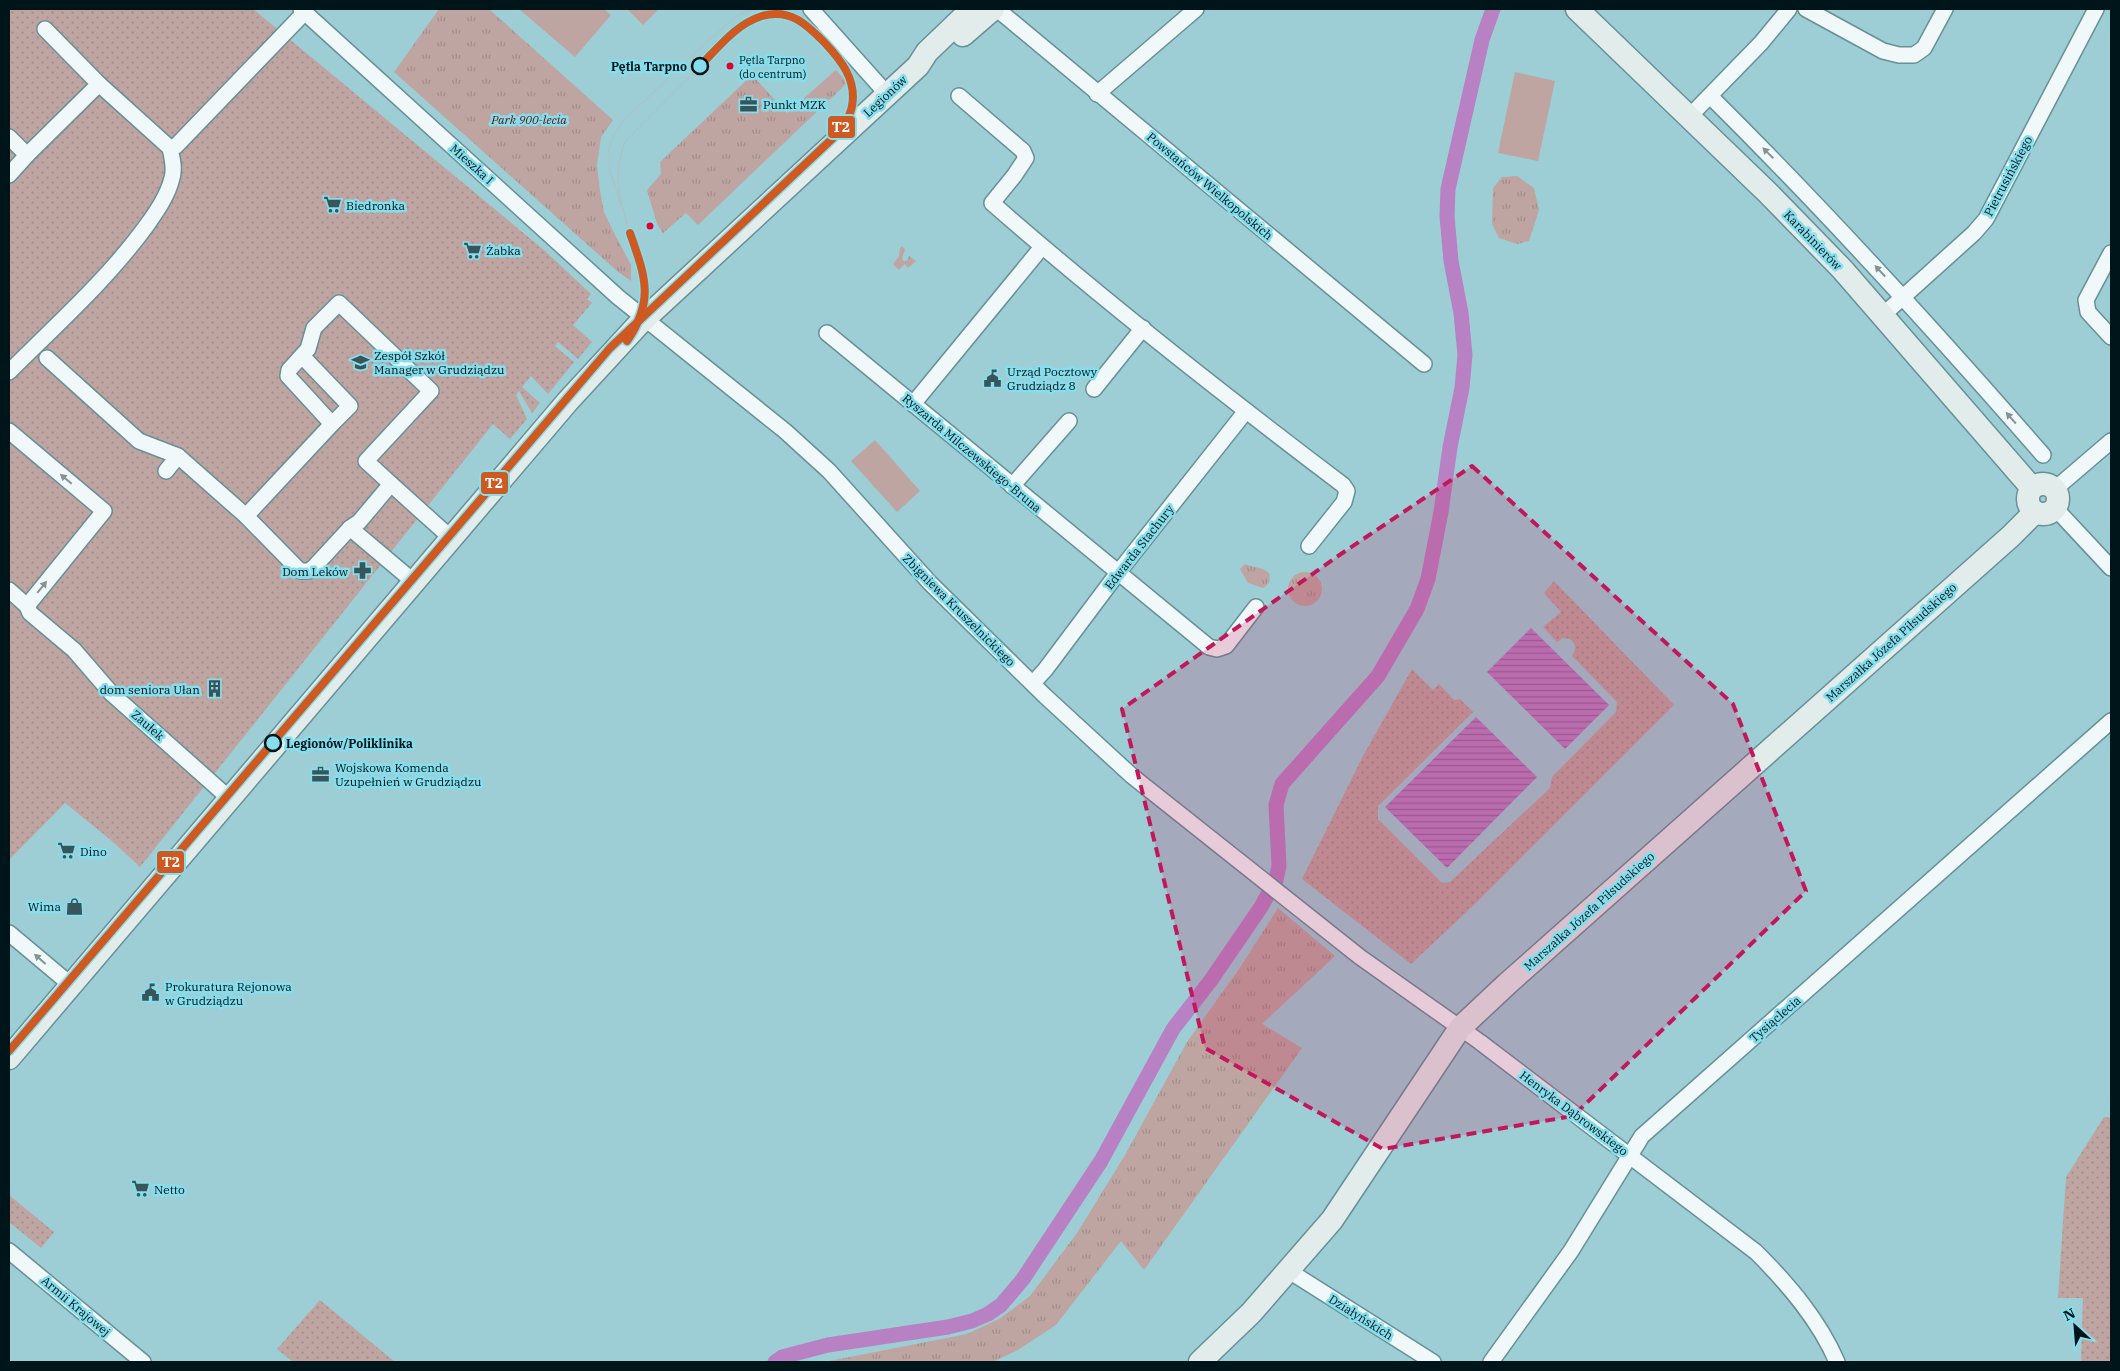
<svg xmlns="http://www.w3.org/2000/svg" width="2120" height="1371" font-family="'IBM Plex Serif',serif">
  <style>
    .grass { fill: url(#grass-dots) }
    .park { fill: url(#park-tufts) }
    .garden { fill: #bfa5a1 }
    .water { fill: url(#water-rules) }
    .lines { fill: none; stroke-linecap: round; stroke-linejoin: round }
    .canal { stroke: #b881c4; stroke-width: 15 }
    .street-casing { stroke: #689097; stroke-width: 18 }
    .secondary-casing { stroke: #689097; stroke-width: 25 }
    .street { stroke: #f0f8f9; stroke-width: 15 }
    .secondary { stroke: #e2eceb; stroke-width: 22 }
    .tram { stroke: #b2bfc2; stroke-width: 1 }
    .tram-1-casing { stroke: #86ddec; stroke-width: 11 }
    .tram-1 { stroke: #ce5921; stroke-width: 8 }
    .oneway { fill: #849294 }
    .marked { fill: #c2185b; fill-opacity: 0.2; stroke: #c2185b; stroke-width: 4; stroke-dasharray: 10 6; stroke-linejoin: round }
    .stop-dot { fill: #86ddec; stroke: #001519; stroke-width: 2.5 }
    .bus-dot { fill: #e4002b; stroke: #86ddec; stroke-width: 2 }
    .labels { text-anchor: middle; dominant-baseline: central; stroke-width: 5; stroke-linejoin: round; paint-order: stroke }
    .bus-label { font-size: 11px; fill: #001519; stroke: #86ddec; text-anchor: start }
    .stop-label { font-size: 12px; font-weight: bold; fill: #001519; stroke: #86ddec; text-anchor: end }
    .street-label { font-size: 12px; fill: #001519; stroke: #86ddec }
    .poi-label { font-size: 12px; fill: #001519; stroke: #86ddec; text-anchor: start }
    .park-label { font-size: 12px; font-style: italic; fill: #651009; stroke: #86ddec }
    .line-badge { stroke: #86ddec; stroke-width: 2 }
    .badge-label { font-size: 14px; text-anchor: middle; font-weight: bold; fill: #fff }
  </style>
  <defs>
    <pattern id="grass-dots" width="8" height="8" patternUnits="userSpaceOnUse" patternTransform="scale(1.25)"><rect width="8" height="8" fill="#bfa5a1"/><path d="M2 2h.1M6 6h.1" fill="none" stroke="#a28d8a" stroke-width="1.8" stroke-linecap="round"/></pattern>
    <pattern id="park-tufts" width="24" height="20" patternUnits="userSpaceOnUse" patternTransform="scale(1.25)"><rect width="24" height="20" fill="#bfa5a1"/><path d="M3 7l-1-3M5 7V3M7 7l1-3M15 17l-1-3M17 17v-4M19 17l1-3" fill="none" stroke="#a28d8a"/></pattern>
    <pattern id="water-rules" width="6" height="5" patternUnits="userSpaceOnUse" patternTransform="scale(1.25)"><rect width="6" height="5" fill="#b881c4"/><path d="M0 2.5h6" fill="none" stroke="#93689e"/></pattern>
  </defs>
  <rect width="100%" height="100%" fill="#9dcdd5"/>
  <g class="grass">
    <path d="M9,9H253L544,250L591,294L587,299L592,303L573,325L592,342L578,359L558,342L555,346L574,362L548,394L531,376L522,387L540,403L532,413L519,391L516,395L527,419L510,439L493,424L140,867L112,841L65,803L9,860Z"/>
    <path d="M1554,581L1674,705L1478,901L1411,964L1302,879L1363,756L1412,669L1433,690L1439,684L1454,700L1460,699L1473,712L1378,806V819L1442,883L1450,882L1550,788L1552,777L1616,712L1617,702L1572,656C1576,649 1577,645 1570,639L1563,638L1557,642L1543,627L1561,612L1544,593Z"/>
    <path d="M2104,1117L2111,1118V1362H2081L2083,1298H2058L2066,1177Z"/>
    <path d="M9,1195L54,1232L41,1248L9,1222Z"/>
    <path d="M320,1300L395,1362H293L277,1349Z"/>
  </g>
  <g class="park">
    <path d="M439,9H489L613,120L601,137L597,165L600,191L604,212L611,227L631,265V281L617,271L394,72Z"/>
    <path d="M836,70L847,83L698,225L686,213L663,233L657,224L647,190L661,174L660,162L752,75L787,113Z"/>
    <path d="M1517,176L1534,188L1539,210L1529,241L1517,244L1499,238L1492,224L1493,188L1502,177Z"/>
    <path d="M902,246L905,250L902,257L903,261H907L909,256L916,261L908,268L905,264L899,270L893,264L899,256L900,248Z"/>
    <path d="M1245,564C1253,568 1261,566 1269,573C1271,579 1269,585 1263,588L1248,583L1240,569Z"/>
    <circle cx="1305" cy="589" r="17"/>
    <path d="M1278,908L1335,956L1262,1024L1302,1048L1144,1270L1121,1241L1056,1325L1018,1350L993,1362H824L967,1334L999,1319L1030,1296L1077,1233L1125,1155L1187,1042L1241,966Z"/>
  </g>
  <g class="garden">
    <path d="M519,9H604L611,15L575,57Z"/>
    <path d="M627,9H659L643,25Z"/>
    <path d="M1515,72L1555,81L1538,161L1498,153Z"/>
    <path d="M875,440L920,491L897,512L851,461Z"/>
  </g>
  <g class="water">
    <path d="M1531,628L1609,705L1565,749L1487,672Z"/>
    <path d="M1476,717L1537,777L1447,868L1385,807Z"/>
  </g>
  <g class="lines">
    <path class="canal" d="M775,1362L782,1357L828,1345L948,1327L972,1321L988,1314L1001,1305L1023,1279L1101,1161L1173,1029L1211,980L1261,907L1276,880L1279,866L1276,805L1282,784L1378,676L1417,609L1428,579L1441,512L1450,447L1462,388L1465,355L1461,313L1451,261L1447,216L1448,189L1482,40L1493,9"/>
    <defs>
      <g id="street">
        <path d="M301,9L618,297L785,431L829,471L930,583L1045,696L1132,776L1360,957L1480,1042L1756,1252C1788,1284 1819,1320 1837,1362"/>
        <path d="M811,9L887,94"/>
        <path d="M997,9L1424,364"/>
        <path d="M1806,9L1883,51L1899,55H1914L1924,48L1945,9"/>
        <path d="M45,29L99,84"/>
        <path d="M1097,94L1196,9"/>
        <path d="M959,96L1023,151L1026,158L1014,176L992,203C1105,302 1224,395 1343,485L1347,491L1344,502L1309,546"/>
        <path d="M1710,96C1826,211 1936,332 2043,455"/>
        <path d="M1689,117L1761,43L1789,9"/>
        <path d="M9,137L27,155L99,84L170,148L176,146L305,12"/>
        <path d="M9,175L27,155"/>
        <path d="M2111,253L2086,300L2088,312L2111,337"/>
        <path d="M1883,315L1974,233L1986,219L2096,9"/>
        <path d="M827,333L1209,647L1217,649L1226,646L1256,607"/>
        <path d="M302,356L350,406L332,424"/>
        <path d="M47,358L139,441L178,456"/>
        <path d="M9,372C56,325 108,279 147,225C157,211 168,195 172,178C175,168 172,158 170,148"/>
        <path d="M1094,389L1143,328"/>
        <path d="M913,404L1042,247"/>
        <path d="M9,431L104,511L27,606L9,590"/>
        <path d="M166,471L178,456L246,516L300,571H309L314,567L350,528L359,522L391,484L451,538"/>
        <path d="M1012,486L1069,421"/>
        <path d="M2055,489L2111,441"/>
        <path d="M2055,508L2111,568"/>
        <path d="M246,516L332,424L288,376L289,370L308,349L314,328L339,303L431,391L366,461L391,484"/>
        <path d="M350,528L414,582"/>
        <path d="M27,606L30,613L74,650L112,694L230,799"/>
        <path d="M1033,683L1045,670L1117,574L1246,411"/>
        <path d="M9,933L71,985"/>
        <path d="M9,1251L143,1362"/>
        <path d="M1289,1271L1433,1362"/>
        <path d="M1491,1362L1571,1251L1642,1136L2111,721"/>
      </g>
      <g id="secondary">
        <path d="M1577,9L1768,193L1842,269L2032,488"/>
        <path d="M963,35L993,9"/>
        <circle cx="2043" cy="499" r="15"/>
        <path d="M9,1058L568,401L638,325L918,66L927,52L972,9"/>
        <path d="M1200,1362L1251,1313L1332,1220L1460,1028L1507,984L2011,536L2035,512"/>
      </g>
    </defs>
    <use href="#street" class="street-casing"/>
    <use href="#secondary" class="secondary-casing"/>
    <use href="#street" class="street"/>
    <use href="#secondary" class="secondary"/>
    <g class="tram">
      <path d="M777,9L795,15L810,26"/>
      <path d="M621,205L609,168V149L613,136L625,119L697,51L736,16L752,9"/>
      <path d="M630,233C620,201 612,175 625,142L700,66"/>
    </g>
    <defs>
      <g id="tram-1">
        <path d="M627,341C655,300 645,276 630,233"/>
        <path d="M9,1051L610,348L833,138C841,128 850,118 852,106C857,80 841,60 824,42C806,24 790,8 762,16C736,24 718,48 700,66"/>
      </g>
    </defs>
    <use href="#tram-1" class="tram-1-casing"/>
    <use href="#tram-1" class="tram-1"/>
  </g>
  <defs><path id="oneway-solid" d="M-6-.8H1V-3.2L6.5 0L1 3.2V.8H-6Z" transform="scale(1.25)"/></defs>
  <g class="oneway">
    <use href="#oneway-solid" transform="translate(1768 153) rotate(-135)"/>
    <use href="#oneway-solid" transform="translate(1880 271) rotate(-133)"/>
    <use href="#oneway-solid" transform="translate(2011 418) rotate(-131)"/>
    <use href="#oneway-solid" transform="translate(66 479) rotate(-140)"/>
    <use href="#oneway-solid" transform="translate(42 587) rotate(-51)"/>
    <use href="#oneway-solid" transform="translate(40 959) rotate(-139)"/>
  </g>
  <path class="marked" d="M1472,466L1733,704L1806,891L1573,1116L1383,1149L1205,1048L1122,709L1338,556Z"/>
  <defs>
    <symbol id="office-bare" viewBox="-9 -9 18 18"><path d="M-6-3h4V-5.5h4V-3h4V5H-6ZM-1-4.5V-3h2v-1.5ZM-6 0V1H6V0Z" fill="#37555b" stroke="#86ddec" stroke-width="2.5" paint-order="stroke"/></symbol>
    <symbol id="supermarket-bare" viewBox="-9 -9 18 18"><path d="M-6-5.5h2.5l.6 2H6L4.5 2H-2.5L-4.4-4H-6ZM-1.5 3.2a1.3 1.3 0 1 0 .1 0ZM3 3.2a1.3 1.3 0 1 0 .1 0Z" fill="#37555b" stroke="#86ddec" stroke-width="2.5" paint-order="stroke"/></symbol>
    <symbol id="school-bare" viewBox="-9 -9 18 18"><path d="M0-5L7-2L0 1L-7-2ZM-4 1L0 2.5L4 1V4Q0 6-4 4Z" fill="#37555b" stroke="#86ddec" stroke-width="2.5" paint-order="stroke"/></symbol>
    <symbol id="civic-bare" viewBox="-9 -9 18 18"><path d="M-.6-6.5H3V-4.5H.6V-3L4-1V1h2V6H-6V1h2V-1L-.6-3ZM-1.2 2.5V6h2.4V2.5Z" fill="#37555b" stroke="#86ddec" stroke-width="2.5" paint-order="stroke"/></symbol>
    <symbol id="pharmacy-bare" viewBox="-9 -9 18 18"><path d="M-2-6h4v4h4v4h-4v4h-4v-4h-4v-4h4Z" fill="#37555b" stroke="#86ddec" stroke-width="2.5" paint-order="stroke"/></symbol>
    <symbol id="building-bare" viewBox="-9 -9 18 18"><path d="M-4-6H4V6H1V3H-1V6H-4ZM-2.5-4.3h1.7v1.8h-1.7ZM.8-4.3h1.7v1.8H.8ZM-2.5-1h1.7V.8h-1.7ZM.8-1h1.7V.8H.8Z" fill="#37555b" stroke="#86ddec" stroke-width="2.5" paint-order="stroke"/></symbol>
    <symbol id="shop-bare" viewBox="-9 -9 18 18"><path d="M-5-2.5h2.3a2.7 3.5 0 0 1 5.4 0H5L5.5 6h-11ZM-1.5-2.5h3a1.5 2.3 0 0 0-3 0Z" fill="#37555b" stroke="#86ddec" stroke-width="2.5" paint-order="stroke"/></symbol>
  </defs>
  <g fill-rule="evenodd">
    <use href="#office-bare" x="736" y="92" width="25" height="25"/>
    <use href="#supermarket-bare" x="320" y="192" width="25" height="25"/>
    <use href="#supermarket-bare" x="460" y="238" width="25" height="25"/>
    <use href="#school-bare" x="348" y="350" width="25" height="25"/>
    <use href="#civic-bare" x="980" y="366" width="25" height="25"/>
    <use href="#pharmacy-bare" x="350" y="558" width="25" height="25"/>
    <use href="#building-bare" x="202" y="676" width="25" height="25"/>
    <use href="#office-bare" x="308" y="762" width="25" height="25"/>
    <use href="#supermarket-bare" x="54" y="838" width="25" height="25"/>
    <use href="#shop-bare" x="62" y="894" width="25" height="25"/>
    <use href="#civic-bare" x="138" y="980" width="25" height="25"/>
    <use href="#supermarket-bare" x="128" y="1176" width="25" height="25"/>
  </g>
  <g class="stop-dot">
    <circle cx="700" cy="66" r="8"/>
    <circle cx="273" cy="743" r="8"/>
  </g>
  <g class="bus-dot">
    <circle cx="730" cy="66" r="4.5"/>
    <circle cx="650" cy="226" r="4.5"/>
  </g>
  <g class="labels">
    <g class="bus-label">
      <text x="739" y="60">Pętla Tarpno<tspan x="739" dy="14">(do centrum)</tspan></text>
    </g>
    <g class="stop-label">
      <text x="687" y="66">Pętla Tarpno</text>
      <text x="286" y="743" text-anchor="start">Legionów/Poliklinika</text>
    </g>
    <g class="street-label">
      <text transform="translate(885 96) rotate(-43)">Legionów</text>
      <text transform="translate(472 164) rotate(42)">Mieszka I</text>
      <text transform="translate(2008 176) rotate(-62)">Pietrusińskiego</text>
      <text transform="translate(1210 186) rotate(40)">Powstańców Wielkopolskich</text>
      <text transform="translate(1813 240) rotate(46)">Karabinierów</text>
      <text transform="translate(972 453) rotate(40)">Ryszarda Milczewskiego-Bruna</text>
      <text transform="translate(1139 547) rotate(-52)">Edwarda Stachury</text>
      <text transform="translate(959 610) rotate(45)">Zbigniewa Kruszelnickiego</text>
      <text transform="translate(1891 642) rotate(-42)">Marszałka Józefa Piłsudskiego</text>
      <text transform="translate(148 725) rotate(41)">Zaułek</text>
      <text transform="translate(1589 911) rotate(-42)">Marszałka Józefa Piłsudskiego</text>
      <text transform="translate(1775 1019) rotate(-41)">Tysiąclecia</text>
      <text transform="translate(1574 1113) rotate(37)">Henryka Dąbrowskiego</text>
      <text transform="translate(76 1306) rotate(40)">Armii Krajowej</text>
      <text transform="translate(1361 1317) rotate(32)">Działyńskich</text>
    </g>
    <g class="poi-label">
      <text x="763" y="104">Punkt MZK</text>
      <text x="346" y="205">Biedronka</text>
      <text x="486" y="250">Żabka</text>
      <text x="374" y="355">Zespół Szkół<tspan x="374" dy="14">Manager w Grudziądzu</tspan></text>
      <text x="1007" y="371">Urząd Pocztowy<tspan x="1007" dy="14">Grudziądz 8</tspan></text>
      <text x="348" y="571" text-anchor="end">Dom Leków</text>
      <text x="200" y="689" text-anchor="end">dom seniora Ułan</text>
      <text x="335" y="767">Wojskowa Komenda<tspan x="335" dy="14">Uzupełnień w Grudziądzu</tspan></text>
      <text x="80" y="851">Dino</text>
      <text x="61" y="906" text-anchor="end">Wima</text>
      <text x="165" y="986">Prokuratura Rejonowa<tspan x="165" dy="14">w Grudziądzu</tspan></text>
      <text x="154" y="1189">Netto</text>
    </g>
    <g class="park-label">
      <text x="529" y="119">Park 900-lecia</text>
    </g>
  </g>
  <g class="line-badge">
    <rect x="827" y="115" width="29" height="24" rx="5" fill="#ce5921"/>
    <rect x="480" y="471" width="29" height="24" rx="5" fill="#ce5921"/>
    <rect x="156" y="850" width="29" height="24" rx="5" fill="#ce5921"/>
  </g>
  <g class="badge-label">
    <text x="841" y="132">T2</text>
    <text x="494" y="488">T2</text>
    <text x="171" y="867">T2</text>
  </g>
  <rect width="2120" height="1371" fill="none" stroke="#001519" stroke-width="20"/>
  <g transform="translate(2075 1326) rotate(334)" stroke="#86ddec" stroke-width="4" paint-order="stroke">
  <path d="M0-4L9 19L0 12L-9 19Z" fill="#001519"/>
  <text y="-8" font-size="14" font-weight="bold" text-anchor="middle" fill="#001519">N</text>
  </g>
</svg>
